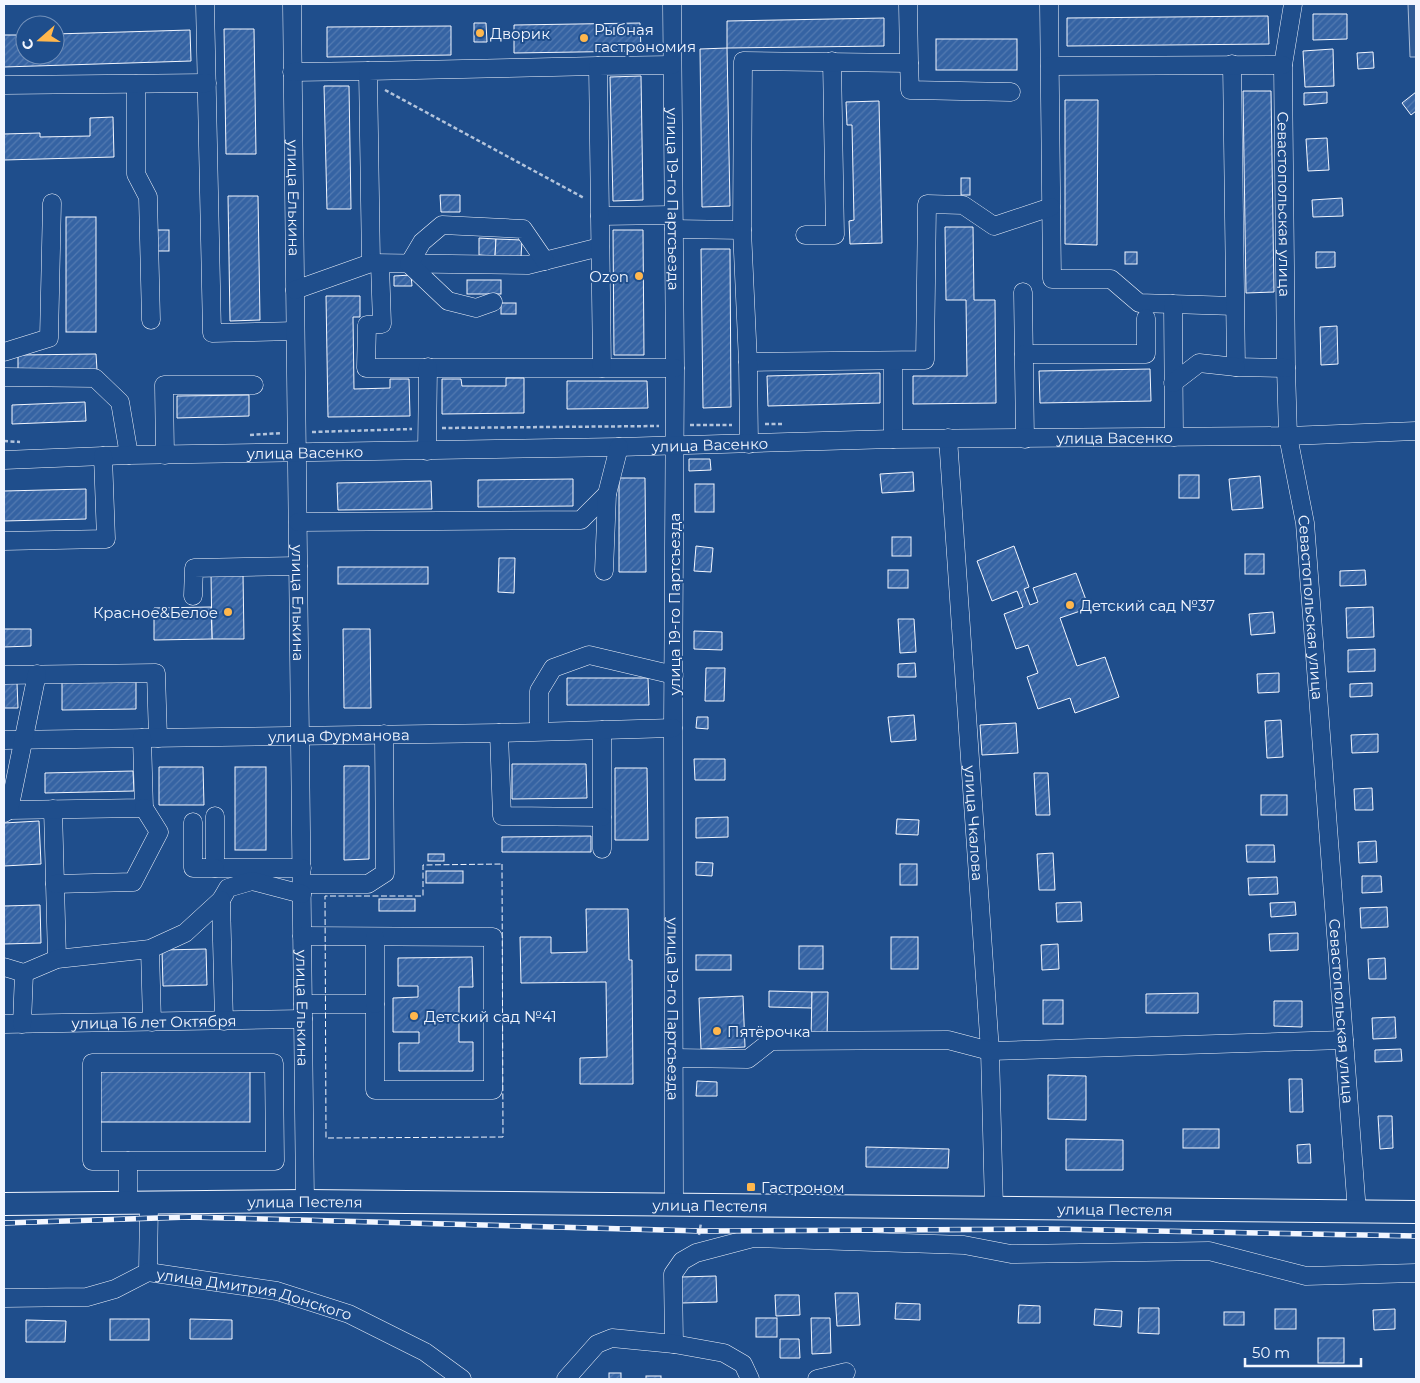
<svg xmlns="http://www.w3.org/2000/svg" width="1420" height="1383" font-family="Montserrat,sans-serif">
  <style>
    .pitch { fill: #305b95; stroke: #a8bbd7 }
    .building { fill: url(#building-hatch); stroke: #f2f6ff }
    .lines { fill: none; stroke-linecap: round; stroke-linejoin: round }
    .minor-casing { stroke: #f2f6ff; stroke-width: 19 }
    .major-casing { stroke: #f2f6ff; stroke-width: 24 }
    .path { stroke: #b3c4dc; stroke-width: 2.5; stroke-dasharray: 4 2.5; stroke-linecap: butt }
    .minor { stroke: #1f4e8c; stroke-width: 18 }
    .major { stroke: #1f4e8c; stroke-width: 22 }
    .rail-casing { stroke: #f2f6ff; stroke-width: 5.5 }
    .rail { stroke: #1f4e8c; stroke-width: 4; stroke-dasharray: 11; stroke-linecap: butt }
    .fence { stroke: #f2f6ff; stroke-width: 1; stroke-dasharray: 6 2.5; stroke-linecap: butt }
    .poi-dot { fill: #ffb74d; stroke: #1f4e8c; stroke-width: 2 }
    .labels { text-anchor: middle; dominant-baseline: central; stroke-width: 4; stroke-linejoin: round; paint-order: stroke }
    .poi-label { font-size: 15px; fill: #f2f6ff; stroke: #1f4e8c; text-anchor: start }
    .street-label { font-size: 15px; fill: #f2f6ff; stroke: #1f4e8c }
  </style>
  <defs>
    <pattern id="building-hatch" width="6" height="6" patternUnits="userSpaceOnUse" patternTransform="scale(1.25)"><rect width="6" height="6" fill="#3563a3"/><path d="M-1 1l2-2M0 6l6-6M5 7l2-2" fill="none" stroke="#537ab1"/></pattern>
  </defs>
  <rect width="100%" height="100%" fill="#1f4e8c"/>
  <path class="pitch" d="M1408,4H1416V57H1410Z"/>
  <g class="building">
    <path d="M1313,14H1347V39L1313,40Z"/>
    <path d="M1268,16L1269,44L1067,46V18Z"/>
    <path d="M884,18V46L727,48V21Z"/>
    <path d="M474,23H486L487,42H474Z"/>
    <path d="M640,23L641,51L514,53V25Z"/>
    <path d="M451,26V55L327,57V27Z"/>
    <path d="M224,29H254L256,154H226Z"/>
    <path d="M190,30L191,61L4,67V35H25V55H55V34Z"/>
    <rect x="936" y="39" width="81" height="31"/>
    <path d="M727,48L730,206L702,207L700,49Z"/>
    <path d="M1333,49L1334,86L1305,87L1303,51Z"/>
    <path d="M1373,52L1374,68L1358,69L1357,53Z"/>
    <path d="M641,76L643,200L613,201L610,77Z"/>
    <path d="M324,86H349L351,209H327Z"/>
    <path d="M1243,91H1271L1274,292L1246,293Z"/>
    <path d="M1327,92V103L1304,105V93Z"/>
    <path d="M1416,92V111L1411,115L1402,103Z"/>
    <path d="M1065,100H1098L1097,245L1065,244Z"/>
    <path d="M879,101L882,243L850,244L849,221L854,220L852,125H847L846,102Z"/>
    <path d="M113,117L114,157L4,160V134L40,133V137L90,136V118Z"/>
    <path d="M1327,138L1329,170L1308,171L1306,139Z"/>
    <rect x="961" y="178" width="9" height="17"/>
    <path d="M440,195H460V212H441Z"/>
    <path d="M228,196H258L260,320L230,321Z"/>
    <path d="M1342,198L1343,216L1313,217L1312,200Z"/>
    <rect x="66" y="217" width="30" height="115"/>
    <path d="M945,227H973L974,300H995L996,403L913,404V376H967L966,300H946Z"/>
    <rect x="155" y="230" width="14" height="21"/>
    <path d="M613,230H643L644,355H614Z"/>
    <path d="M479,238L496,239L495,256L479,255Z"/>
    <path d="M496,239L522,240L521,257L495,256Z"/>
    <path d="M701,249H730L731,407L703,408Z"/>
    <rect x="1125" y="252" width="12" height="12"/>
    <path d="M1316,252H1335V267L1316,268Z"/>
    <path d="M411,275L412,286H394V276Z"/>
    <rect x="467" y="280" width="34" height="14"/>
    <path d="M326,296H360V317H353L354,389L390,388V379H409L410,416L328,417Z"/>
    <rect x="501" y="303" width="15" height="11"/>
    <path d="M1337,326L1338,364L1321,365L1320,327Z"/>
    <path d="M96,354L97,370L18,371V355Z"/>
    <path d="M1150,369L1151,401L1040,403L1039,371Z"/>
    <path d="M880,373V403L768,406L767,376Z"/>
    <path d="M506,378H524V413L442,414V379H461L462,386H506Z"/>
    <path d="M567,381H647L648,408L567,409Z"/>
    <path d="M249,395V416L177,418V396Z"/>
    <path d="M85,402L86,421L12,424V405Z"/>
    <path d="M689,459H710L711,470L689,471Z"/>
    <path d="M913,472L914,491L882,493L880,474Z"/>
    <rect x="1179" y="475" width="20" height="23"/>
    <path d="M1260,476L1263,508L1232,510L1229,479Z"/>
    <path d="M619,478H645L646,572H619Z"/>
    <path d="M573,479V506L478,507V480Z"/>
    <path d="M431,481L432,509L338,510L337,483Z"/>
    <rect x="695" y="484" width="19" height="28"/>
    <path d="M86,489V519L4,521V491Z"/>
    <rect x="892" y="537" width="19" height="19"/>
    <path d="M696,546L713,548L711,572L694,571Z"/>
    <path d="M1014,546L1029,587L1024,589L1030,605L1038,602L1033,588L1076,573L1089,608L1060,618L1077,666L1105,657L1119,697L1075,713L1070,698L1038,709L1027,677L1038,673L1028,645L1016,649L1004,614L1023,607L1017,591L992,601L977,561Z"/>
    <rect x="1245" y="554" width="19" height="20"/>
    <path d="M499,558H515L514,593L498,592Z"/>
    <rect x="338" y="567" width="90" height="17"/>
    <rect x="888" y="570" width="20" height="18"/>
    <path d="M1365,570L1366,585L1340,586V571Z"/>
    <path d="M211,574H243L244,639H212Z"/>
    <path d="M211,607L212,639L154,640V608Z"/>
    <path d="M1373,607L1374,637L1347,638L1346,608Z"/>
    <path d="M1273,612L1275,633L1251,635L1249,614Z"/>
    <path d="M898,619H914L916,652L900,653Z"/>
    <path d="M4,629H31V646L4,647Z"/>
    <path d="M343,629H370L371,708H344Z"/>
    <path d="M694,631L722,632V650L694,649Z"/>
    <path d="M1375,649V671L1348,672V650Z"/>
    <path d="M915,663L916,677H898V664Z"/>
    <path d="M706,668H725L724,701H705Z"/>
    <path d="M1279,673V692L1258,693L1257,674Z"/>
    <path d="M567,678H648L649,705H567Z"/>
    <path d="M62,679H136V709L62,710Z"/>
    <path d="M4,683H17L18,708H4Z"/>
    <path d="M1372,683V696L1350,697V684Z"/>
    <path d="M914,715L916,740L891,742L888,717Z"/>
    <path d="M697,717H708V729L696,728Z"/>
    <path d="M1281,720L1283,757L1267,758L1265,721Z"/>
    <path d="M1016,723L1018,753L982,755L980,725Z"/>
    <path d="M1378,734V752L1352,753L1351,735Z"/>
    <path d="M694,759H725V780H695Z"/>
    <path d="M512,764H586L587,798L512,799Z"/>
    <path d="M344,766H369V859L344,860Z"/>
    <path d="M159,767H203L204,805H159Z"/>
    <rect x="235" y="767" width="31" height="83"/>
    <path d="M615,768H647L648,840H615Z"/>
    <path d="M133,771L134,791L45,793V773Z"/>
    <path d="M1034,773H1048L1050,815H1036Z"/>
    <path d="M1372,788L1373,810H1355L1354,789Z"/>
    <rect x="1261" y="795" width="26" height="20"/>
    <path d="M728,817V837L696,838V818Z"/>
    <path d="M897,819L919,820L918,835L896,834Z"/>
    <path d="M39,821L41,864L4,866V823Z"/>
    <path d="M591,836V852H502V837Z"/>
    <path d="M1376,841L1377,862L1359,863L1358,842Z"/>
    <path d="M1246,845H1274L1275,862H1247Z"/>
    <path d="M1053,853L1055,890H1039L1037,854Z"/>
    <rect x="428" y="854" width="16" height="7"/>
    <path d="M696,862L713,863L712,876L696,875Z"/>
    <rect x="900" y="864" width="17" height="21"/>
    <rect x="426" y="871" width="37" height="12"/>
    <path d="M1362,876H1381L1382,892L1362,893Z"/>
    <path d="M1277,877L1278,894L1249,895L1248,878Z"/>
    <rect x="379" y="899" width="36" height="12"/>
    <path d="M1081,902L1082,921L1057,922L1056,903Z"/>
    <path d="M1295,902L1296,915L1271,917L1270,903Z"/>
    <path d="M40,905L41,943L4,944V906Z"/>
    <path d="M1387,907L1388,927L1361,928L1360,908Z"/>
    <path d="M586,909H628L629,960H632L633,1084H580V1058L607,1057L606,982L521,983L520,937H551V953L587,952Z"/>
    <path d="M1298,933V950L1270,951L1269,934Z"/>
    <rect x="891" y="937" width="27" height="32"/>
    <path d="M1058,944L1059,969L1042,970L1041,945Z"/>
    <rect x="799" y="946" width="24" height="23"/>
    <path d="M206,949L207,985L163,986L162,950Z"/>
    <rect x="696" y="955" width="35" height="15"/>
    <path d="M472,957L473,987H459V1042H473V1071H399V1043H419V1032H393V998L418,997V986H398V958Z"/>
    <path d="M1385,958L1386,979H1369L1368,959Z"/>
    <path d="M769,991L812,992V1008L769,1007Z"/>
    <path d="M812,992H828L827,1038H811Z"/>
    <path d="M1198,993V1013H1146V994Z"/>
    <path d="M743,996L745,1047L701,1049L699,998Z"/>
    <rect x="1043" y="1000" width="20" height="24"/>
    <path d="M1274,1001H1302V1027L1274,1026Z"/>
    <path d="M1395,1017L1396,1038L1373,1039L1372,1018Z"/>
    <path d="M1401,1049L1402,1061L1375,1062V1050Z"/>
    <rect x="100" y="1071" width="150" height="51"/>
    <path d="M1048,1075L1086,1076V1120L1048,1119Z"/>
    <path d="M1289,1079H1302L1303,1112H1290Z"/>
    <path d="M697,1081L717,1082V1096H696Z"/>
    <path d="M1378,1116H1392L1393,1148L1380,1149Z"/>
    <rect x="1183" y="1129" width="36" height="19"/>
    <path d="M1066,1139L1123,1140V1170H1066Z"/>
    <path d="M1310,1144L1311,1163H1298L1297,1145Z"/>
    <path d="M866,1147L949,1149L948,1168L866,1167Z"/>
    <path d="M716,1276L717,1302L682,1303L681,1277Z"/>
    <path d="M835,1293H858L860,1325L837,1326Z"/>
    <path d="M775,1295H799L800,1315L776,1316Z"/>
    <path d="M896,1303L920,1304V1320L895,1319Z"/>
    <path d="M1019,1305L1040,1306V1323H1018Z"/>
    <path d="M1139,1308H1159V1334L1138,1333Z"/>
    <path d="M1095,1309L1122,1311L1121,1327L1094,1325Z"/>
    <rect x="1275" y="1309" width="21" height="20"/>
    <path d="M1395,1309V1329L1374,1330L1373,1310Z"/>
    <rect x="1224" y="1312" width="20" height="13"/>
    <rect x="756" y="1318" width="21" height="19"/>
    <path d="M811,1318H830L831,1353L812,1354Z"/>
    <rect x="110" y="1319" width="39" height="21"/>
    <path d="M190,1319L232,1320V1339H190Z"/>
    <path d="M26,1320L66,1321L65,1342H26Z"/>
    <rect x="1318" y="1338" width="26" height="25"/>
    <path d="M780,1339H799L800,1358H780Z"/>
    <rect x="609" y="1373" width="12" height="6"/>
    <rect x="646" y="1376" width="15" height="3"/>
  </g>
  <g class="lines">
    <defs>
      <g id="minor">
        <path d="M205,4L212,333L295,331"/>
        <path id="s1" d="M292,4L305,1201"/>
        <path id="s2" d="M672,4L675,368L673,728L674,1205"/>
        <path d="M1049,4L1052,279H1111L1139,303L1234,306"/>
        <path id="s3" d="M1293,4L1283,65L1286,368L1288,436L1305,523L1357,1212"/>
        <path d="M909,63L910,90L1011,92"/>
        <path d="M1232,64L1236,367L1286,368"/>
        <path d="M1050,66L1283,65"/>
        <path d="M292,72L368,71"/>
        <path d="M136,84V174L148,197L151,320"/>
        <path d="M4,85L207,83"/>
        <path d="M600,216L673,215"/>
        <path d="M674,229L742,230"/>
        <path d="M805,235H835L832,61"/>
        <path d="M371,263L368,71L598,66"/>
        <path d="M380,264L382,324L367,325L366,368H675"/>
        <path d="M295,290L371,263L528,265L600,247"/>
        <path d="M1023,292L1025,439"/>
        <path d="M493,302L476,308L448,301L409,264L422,242L442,225L523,229L545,261"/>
        <path d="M1173,304L1174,437"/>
        <path d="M4,352L49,338L52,203"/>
        <path d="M1024,354H1146V318"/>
        <path d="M893,361V439"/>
        <path d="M748,362L925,360L927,204L963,205L994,226L1051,207"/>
        <path d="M602,368L598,66L672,65"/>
        <path d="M4,377L95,378L120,402L129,455"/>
        <path d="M1173,383L1199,363L1236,367"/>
        <path id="s4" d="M948,438L990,1051L994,1208"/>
        <path d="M749,444L748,362L742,230L743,61L909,63L908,4"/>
        <path d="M427,451L428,367"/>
        <path d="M165,455L164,385H254"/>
        <path id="s5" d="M4,460L129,455L619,447L893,439L1288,436L1416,431"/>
        <path d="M298,522L581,520L607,494L619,447"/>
        <path d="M4,541L106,539L103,456"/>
        <path d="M604,571L607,494"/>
        <path d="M193,596L194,568L298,566"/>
        <path d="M4,675L156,673L158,738"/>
        <path d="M602,730V849"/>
        <path d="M539,731V691L553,668L589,655L674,675"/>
        <path d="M499,733L502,816L602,817"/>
        <path id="s6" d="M4,740L499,733L673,728"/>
        <path d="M53,809L57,959"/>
        <path d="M9,810L144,808L142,738"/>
        <path d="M4,813L9,810L37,674"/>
        <path d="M215,816V868H302"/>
        <path d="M193,822V868H215"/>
        <path d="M55,884L133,882L159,832L144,808"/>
        <path d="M302,884H368L385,873L384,734"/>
        <path d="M221,900L228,888L252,881L302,894"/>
        <path d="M302,936L493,937V1090H375V1004H303"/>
        <path d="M375,937V1004"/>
        <path d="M150,949L152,1022"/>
        <path d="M4,967L24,973L57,959L150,949L185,933L221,900L224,1021"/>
        <path id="s7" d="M4,1024L303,1019"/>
        <path d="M22,1024L24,973"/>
        <path d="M675,1058L748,1059L771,1041L948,1040L990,1051L1344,1040"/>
        <path d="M92,1063H274L275,1161H92Z"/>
        <path d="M128,1203V1161"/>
        <path d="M148,1272L149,1203"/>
        <path id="s8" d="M4,1298L87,1297L115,1289L148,1272L277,1291L349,1314L425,1352L462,1379"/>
        <path d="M674,1344L673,1274L682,1261L696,1253L753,1238L964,1245L1011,1254L1209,1251L1306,1276L1416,1273"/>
        <path d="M566,1379L597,1344L612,1338L674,1344L724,1353L743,1364L750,1379"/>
        <path d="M817,1379L846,1372"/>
      </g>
      <g id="major">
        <path id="s9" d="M4,1204L305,1201L1416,1212"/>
      </g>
    </defs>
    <use href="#minor" class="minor-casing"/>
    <use href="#major" class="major-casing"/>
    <g class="path">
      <path d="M385,90L584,198"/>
      <path d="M765,424H784"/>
      <path d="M690,425H732"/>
      <path d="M442,428L659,426"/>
      <path d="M312,432L412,429"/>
      <path d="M250,435L282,433"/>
      <path d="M4,441L20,442"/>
      <path d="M699,1235L701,1223"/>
    </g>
    <use href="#minor" class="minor"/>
    <use href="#major" class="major"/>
    <defs>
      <path id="rail" d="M4,1223L189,1217L700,1231L1052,1229L1416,1236"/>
    </defs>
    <use href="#rail" class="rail-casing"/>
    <use href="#rail" class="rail"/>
    <path class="fence" d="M502,864L503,1137L326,1138L325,896H423V865Z"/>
  </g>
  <g class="poi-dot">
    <circle cx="480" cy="33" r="5"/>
    <circle cx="584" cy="38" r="5"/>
    <circle cx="639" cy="276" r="5"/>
    <circle cx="1070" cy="605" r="5"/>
    <circle cx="228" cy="612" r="5"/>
    <circle cx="414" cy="1016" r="5"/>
    <circle cx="717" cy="1031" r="5"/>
    <rect x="746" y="1182" width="10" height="10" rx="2.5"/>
  </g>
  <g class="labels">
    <g class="poi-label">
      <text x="594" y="29">Рыбная<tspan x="594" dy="17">гастрономия</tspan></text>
      <text x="490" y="33">Дворик</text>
      <text x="629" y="276" text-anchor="end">Ozon</text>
      <text x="1080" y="605">Детский сад №37</text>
      <text x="218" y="612" text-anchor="end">Красное&amp;Белое</text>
      <text x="424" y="1016">Детский сад №41</text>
      <text x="727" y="1031">Пятёрочка</text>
      <text x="761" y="1187">Гастроном</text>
    </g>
    <g class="street-label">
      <text stroke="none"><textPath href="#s1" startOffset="194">улица Елькина</textPath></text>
      <text stroke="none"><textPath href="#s2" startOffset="195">улица 19-го Партсъезда</textPath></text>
      <text stroke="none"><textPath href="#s3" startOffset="201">Севастопольская улица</textPath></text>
      <text stroke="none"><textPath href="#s5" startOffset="1111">улица Васенко</textPath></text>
      <text stroke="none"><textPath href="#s5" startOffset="706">улица Васенко</textPath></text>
      <text stroke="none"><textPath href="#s5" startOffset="301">улица Васенко</textPath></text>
      <text stroke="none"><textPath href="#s1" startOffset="599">улица Елькина</textPath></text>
      <text transform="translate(674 604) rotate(-90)">улица 19-го Партсъезда</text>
      <text stroke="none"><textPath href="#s3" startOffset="606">Севастопольская улица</textPath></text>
      <text stroke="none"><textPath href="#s6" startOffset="335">улица Фурманова</textPath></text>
      <text stroke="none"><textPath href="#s4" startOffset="386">улица Чкалова</textPath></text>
      <text stroke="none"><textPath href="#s1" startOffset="1004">улица Елькина</textPath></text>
      <text stroke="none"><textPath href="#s2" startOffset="1005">улица 19-го Партсъезда</textPath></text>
      <text stroke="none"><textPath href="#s3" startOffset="1011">Севастопольская улица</textPath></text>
      <text stroke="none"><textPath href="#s7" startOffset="150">улица 16 лет Октября</textPath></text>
      <text stroke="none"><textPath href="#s9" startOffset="301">улица Пестеля</textPath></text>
      <text stroke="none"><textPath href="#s9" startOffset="706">улица Пестеля</textPath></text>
      <text stroke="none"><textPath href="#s9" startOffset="1111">улица Пестеля</textPath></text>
      <text stroke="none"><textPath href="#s8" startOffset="258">улица Дмитрия Донского</textPath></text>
    </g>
  </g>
  <rect width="1420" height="1383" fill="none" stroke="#f2f6ff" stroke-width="10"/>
  <g transform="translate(40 40) rotate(250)"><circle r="24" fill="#1f4e8c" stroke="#7391ba"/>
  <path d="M0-4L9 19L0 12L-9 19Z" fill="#ffb74d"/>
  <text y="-8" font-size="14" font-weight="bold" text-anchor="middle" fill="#f2f6ff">С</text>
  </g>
  <path d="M1245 1358v8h116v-8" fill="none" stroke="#f2f6ff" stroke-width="2.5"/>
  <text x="1252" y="1358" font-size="15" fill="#f2f6ff" stroke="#1f4e8c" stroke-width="4" paint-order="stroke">50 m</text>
</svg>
